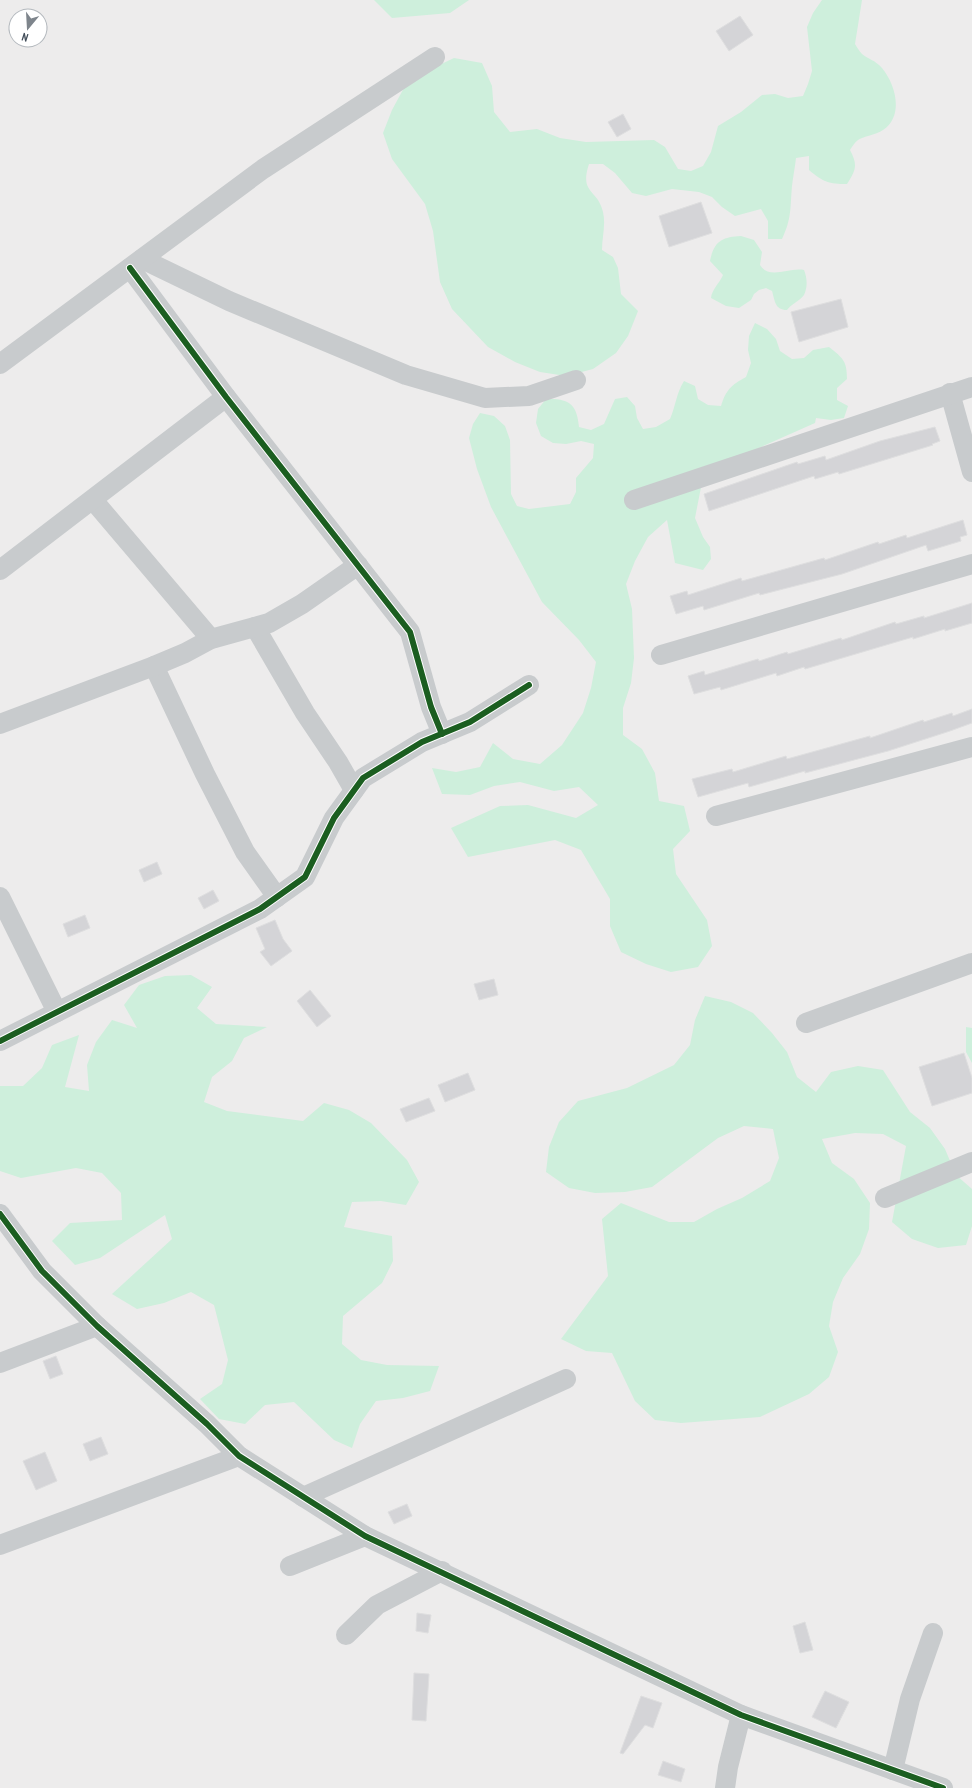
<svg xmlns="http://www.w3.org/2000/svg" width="972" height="1788" font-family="'PT Sans Narrow',sans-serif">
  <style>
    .green { fill: #ceefdc }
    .building { fill: #d4d4d7; stroke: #dededf }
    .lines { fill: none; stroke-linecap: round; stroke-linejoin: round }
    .minor { stroke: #c8cbcd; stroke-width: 20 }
    .cycleway-casing { stroke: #fff; stroke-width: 8 }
    .cycleway { stroke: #1b5e20; stroke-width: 6 }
  </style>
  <rect width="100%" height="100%" fill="#edecec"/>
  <g class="green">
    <path d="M374,0H469L450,13L392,18Z"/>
    <path d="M822,0H862L855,44C857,47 859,51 862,54C868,59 875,60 882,68C896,85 904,116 883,130C876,135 861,137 858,140C855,142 852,147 850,150C858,165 856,170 847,184C829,184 823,182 809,170V156L796,158C795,167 793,177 792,186C790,208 792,218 782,239H768V221L761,209L735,216L722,207L712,197L699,192L672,189L646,196L632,193L615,173L603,164H589C579,194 598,189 603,212C606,225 602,237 602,250L613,257L618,268L621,294L638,311L628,336L616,353L593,369L566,376L540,372L515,362L488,347L452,309L440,282L433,231L425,204L392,159L383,133L392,110L405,86L429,70L454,58L482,63L492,86L494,112L510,132L537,129L560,138L586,142L654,140L665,147L678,169L691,171L703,166L711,152L718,126L741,112L762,95L775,94L788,98L803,96L808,84L812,71L807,27L813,13Z"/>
    <path d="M741,236L754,240L762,252L760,265C769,280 789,267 804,270C807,277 808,287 804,295C800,301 791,304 787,310C775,310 775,301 772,291L766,288L759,290L754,294L751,300L739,308L726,306L711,298C712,289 719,284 723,275L710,261C714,241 722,237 741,236Z"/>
    <path d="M755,323L767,329L776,339L780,351L792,359L804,358L813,350L829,347C843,358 847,361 847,379L837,388V400L848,406L844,418L831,420L816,418L815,423L707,471L702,482L695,518L703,537L710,547L711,559L703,570L675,563L667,520L648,537L635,561L626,584L632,609L634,658L631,683L623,708V735L642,749L655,773L659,801L684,806L690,831L673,849L676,874L707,920L712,946L698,967L671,972L646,964L621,952L610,926V899L581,850L555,840L468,857L451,828L500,806L528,805L576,818L598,805L579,787L554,791L520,782L494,786L470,795L442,794L432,768L456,772L480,767L493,743L513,759L540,764L562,745L583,713L591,688L596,662L579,640L542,602L491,507L477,469L469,438L473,424L480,413L494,416L505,426L510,440L511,494L517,506L529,509L570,504L576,492V478L593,458L594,444L581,441L566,444L553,443L541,436L536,423L538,409L546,399C569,398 577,404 579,427L591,430L604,424L615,399L627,397L635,406L637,418L643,429L656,427L670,419C676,405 676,394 684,381L695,386L698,399L708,405L721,406C726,390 731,385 746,377L751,363L748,350L749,336Z"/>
    <path d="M191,975L212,987L197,1008L216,1024L267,1027L244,1038L232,1061L212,1077L204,1102L227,1111L303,1121L324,1103L349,1110L371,1123L407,1160L419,1182L406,1205L381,1201L352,1202L344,1227L392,1236L393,1261L382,1283L343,1316L342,1344L361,1360L387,1365L439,1366L430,1391L403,1398L376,1401L360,1424L352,1448L334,1440L294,1402L265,1405L245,1424L219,1419L200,1399L222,1384L228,1360L214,1305L191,1292L164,1303L137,1309L112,1294L172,1239L165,1215L100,1258L75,1265L52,1241L70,1223L122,1220L121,1193L102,1173L76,1168L21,1178L0,1171V1086H23L42,1068L52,1045L79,1035L65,1087L89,1091L87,1065L96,1042L112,1020L137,1028L124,1005L139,985L165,976Z"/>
    <path d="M705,996L731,1002L753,1013L772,1033L787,1052L797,1077L816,1092L831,1072L858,1066L883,1070L910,1112L930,1128L945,1149L956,1175L972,1189V1226L966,1245L938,1248L912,1239L892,1222L906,1146L883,1134L855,1133L822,1139L832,1163L854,1179L870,1203L869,1229L860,1254L843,1278L833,1302L829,1326L838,1352L829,1377L809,1394L760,1417L681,1423L655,1420L635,1401L612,1353L586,1351L561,1339L608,1276L602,1219L621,1203L669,1222H694L717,1209L742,1198L770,1181L779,1158L773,1129L744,1126L718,1138L652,1187L625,1192L595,1193L569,1188L546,1172L549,1147L559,1122L578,1101L627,1088L674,1065L690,1045L695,1020Z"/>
    <path d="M966,1027L972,1028V1063L966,1052Z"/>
  </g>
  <g class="building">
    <path d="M740,16L753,35L729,51L716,31Z"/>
    <path d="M623,114L631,129L617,137L608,122Z"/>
    <path d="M701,202L712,233L669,247L659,216Z"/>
    <path d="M841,299L848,327L799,342L791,312Z"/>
    <path d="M935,427L940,441L932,444L933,445L839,474L838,472L815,479L814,476L709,511L704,494L797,462L798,464L825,456L826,460L880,441Z"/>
    <path d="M963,520L967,535L960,537L961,541L928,551L926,545L842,574L787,588L760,595L759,593L704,610L703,606L676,614L670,596L687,591L688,595L741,578L742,581L824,558L825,560L878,542L879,544L906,535L907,538Z"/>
    <path d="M972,603V623L945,631V629L913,639V637L805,669L804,667L777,676L776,673L721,690L720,687L694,694L688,676L704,671L705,675L758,659L759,661L787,652L788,654L841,638L842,640L895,622L896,624L924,616V618Z"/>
    <path d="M972,709V723L950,731L888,751L805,773V771L749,787L748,783L698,797L692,779L732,769L733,772L786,756L787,759L870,736V738L923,720L924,722L952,713L953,716Z"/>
    <path d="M157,862L162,874L144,882L139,870Z"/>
    <path d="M213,890L219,901L204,909L198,898Z"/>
    <path d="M85,915L90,928L68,937L63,924Z"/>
    <path d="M275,920L283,939L292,951L271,966L260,952L265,949L256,928Z"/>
    <path d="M494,979L498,995L479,1000L474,984Z"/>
    <path d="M310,990L331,1016L317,1027L297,1001Z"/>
    <path d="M964,1053L972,1078V1093L932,1106L919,1067Z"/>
    <path d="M468,1073L475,1090L445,1102L438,1085Z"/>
    <path d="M429,1098L435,1111L406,1122L400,1109Z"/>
    <path d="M56,1356L63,1374L50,1379L43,1361Z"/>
    <path d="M101,1437L108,1454L90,1461L83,1444Z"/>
    <path d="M45,1452L57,1481L36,1490L23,1461Z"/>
    <path d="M407,1504L412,1516L394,1524L388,1512Z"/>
    <path d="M417,1613L431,1615L428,1633L416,1631Z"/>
    <path d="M805,1622L813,1650L800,1653L793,1626Z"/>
    <path d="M414,1673L429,1674L426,1721L412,1720Z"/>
    <path d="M825,1691L849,1702L836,1728L812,1717Z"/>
    <path d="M641,1696L662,1703L653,1728L645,1725L623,1754L620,1753Z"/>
    <path d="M663,1761L685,1769L681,1782L658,1775Z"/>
  </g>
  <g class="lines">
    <g class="minor">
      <path d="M142,259L229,301L406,375L485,398L529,396L576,380"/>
      <path d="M130,268L226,397L410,632L431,707L442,734"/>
      <path d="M0,364L263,169L435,57"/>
      <path d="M950,393L972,472"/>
      <path d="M93,500L211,639"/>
      <path d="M634,500L972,387"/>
      <path d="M0,570L226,397"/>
      <path d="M255,627L305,713L338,762L354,790"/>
      <path d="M661,655L972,564"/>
      <path d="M154,666L205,774L245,852L277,897"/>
      <path d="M0,724L154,666L185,653L211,639L269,623L302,604L358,565"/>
      <path d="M716,816L972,747"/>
      <path d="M0,897L57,1012"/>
      <path d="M806,1023L972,963"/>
      <path d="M0,1041L260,909L305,877L334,818L363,778L422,742L470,722L529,685"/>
      <path d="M885,1198L972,1162"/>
      <path d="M0,1214L42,1271L97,1326L207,1424L239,1456L365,1536L741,1715L943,1788"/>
      <path d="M0,1363L97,1326"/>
      <path d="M303,1497L566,1379"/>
      <path d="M0,1545L239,1456"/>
      <path d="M290,1566L365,1536"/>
      <path d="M346,1635L377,1605L442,1571"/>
      <path d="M893,1770L910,1699L933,1633"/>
      <path d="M725,1788L728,1767L741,1715"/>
    </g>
    <defs>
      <g id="cycleway">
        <path d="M130,268L226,397L410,632L431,707L442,734"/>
        <path d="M0,1041L260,909L305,877L334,818L363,778L422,742L470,722L529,685"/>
        <path d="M0,1214L42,1271L97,1326L207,1424L239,1456L365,1536L741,1715L943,1788"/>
      </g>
    </defs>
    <use href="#cycleway" class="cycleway-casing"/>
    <use href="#cycleway" class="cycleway"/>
  </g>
  <g transform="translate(28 28) rotate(198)"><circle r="19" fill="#ffffff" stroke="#b3b8bd"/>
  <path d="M0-3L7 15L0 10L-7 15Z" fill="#7e858c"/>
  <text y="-6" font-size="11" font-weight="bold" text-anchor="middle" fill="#424d59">N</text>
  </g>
</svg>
